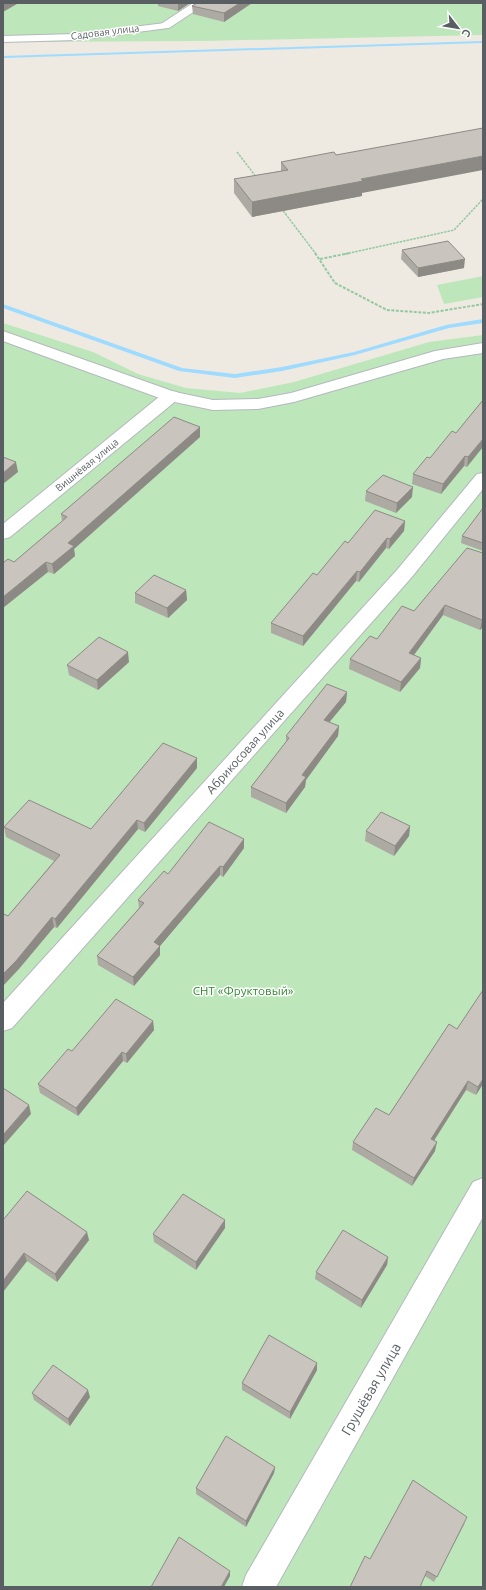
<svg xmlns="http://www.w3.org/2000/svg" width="486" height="1590" font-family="Ubuntu,sans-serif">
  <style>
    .green { fill: #bde7bb }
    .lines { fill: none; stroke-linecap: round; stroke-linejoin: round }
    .stream { fill: #9fdbff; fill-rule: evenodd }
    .service-casing { stroke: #b4b8bd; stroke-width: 2 }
    .minor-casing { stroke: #b4b8bd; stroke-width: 2 }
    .tertiary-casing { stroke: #b4b8bd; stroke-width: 2 }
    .path-far1 { stroke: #93c9a0; stroke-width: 1.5; stroke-dasharray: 2.5 1; stroke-linecap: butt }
    .path { stroke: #93c9a0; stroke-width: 2; stroke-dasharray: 3 1.5; stroke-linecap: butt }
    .service { fill: #fff; fill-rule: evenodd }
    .minor { fill: #fff; fill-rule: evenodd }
    .tertiary { fill: #fff; fill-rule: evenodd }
    .wall { fill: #ada9a3 }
    .shaded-wall { fill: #8d8a85 }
    .building { fill: #c9c5be; stroke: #8d8a85 }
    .labels { text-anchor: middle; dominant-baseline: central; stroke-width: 3; stroke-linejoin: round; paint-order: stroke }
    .far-street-label { font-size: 10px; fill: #595e63; stroke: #fff }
    .street-label { font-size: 12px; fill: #595e63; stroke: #fff }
    .park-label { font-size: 12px; fill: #2f862e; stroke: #fff }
    .near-street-label { font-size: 14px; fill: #595e63; stroke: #fff }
  </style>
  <rect width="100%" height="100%" fill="#eeeae1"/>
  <g class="green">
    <path d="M3,3H483V35L203,41L3,42Z"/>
    <path d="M483,276V297L444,304L437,285Z"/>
    <path d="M3,323L93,352L138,374L186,388L240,393L294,382L429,342L483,335V1587H3Z"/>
  </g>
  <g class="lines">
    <g class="stream">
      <path d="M483,41V43L3,58V56Z"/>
      <path d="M3,304L182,368L235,374L282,367L354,352L446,325L483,319V323L449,328L355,355L282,371L235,378L179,371L3,308Z"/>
    </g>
    <defs>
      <path id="service" d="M165,23L168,24V28L76,40L3,42V36L76,34Z"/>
      <g id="minor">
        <path d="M193,3H207L169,28H161L159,26L161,24Z"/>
        <path d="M171,391L177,392L179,396L177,400L10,537L3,539V524L165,392Z"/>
        <path d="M483,473V489L411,578L12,1028L3,1031V1003L397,570L477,474Z"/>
        <path d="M483,1178V1217L276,1587H242L246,1575L473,1182Z"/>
      </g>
      <path id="tertiary" d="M3,331L175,392L213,400L258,399L291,393L435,351L483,343V353L443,359L294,402L258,409L213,410L165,400L3,341Z"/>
    </defs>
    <use href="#service" class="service-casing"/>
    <use href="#minor" class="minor-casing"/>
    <use href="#tertiary" class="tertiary-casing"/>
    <g class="path-far1">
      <path d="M237,152L257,178"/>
      <path d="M281,208L316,254"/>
      <path d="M345,254L454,230L483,199"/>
    </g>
    <g class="path">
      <path d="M315,253L335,283L387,310L429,313L483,304"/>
      <path d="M320,259L350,253"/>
    </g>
    <use href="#service" class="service"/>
    <use href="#minor" class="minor"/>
    <use href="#tertiary" class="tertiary"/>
  </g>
  <g class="wall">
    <path d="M158,3H190L178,11L158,6Z"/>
    <path d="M197,3H252L224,22L193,14L192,6Z"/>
    <path d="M281,162L362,193V196L252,217L234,193V179L281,171Z"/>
    <path d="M402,250L464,268L418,277L401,259Z"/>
    <path d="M483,400L467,467L464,466L441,494L412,484L413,474L456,433Z"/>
    <path d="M200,437L74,549L75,556L54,574L48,572L14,562L62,521L61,514Z"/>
    <path d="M366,491L412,497L396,513L365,501Z"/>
    <path d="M483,507V551L461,543L462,536L483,509Z"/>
    <path d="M405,521L404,531L389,549L386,548L359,582L356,581L303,646L271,633V623L348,543Z"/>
    <path d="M483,553V627L480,630L443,615L414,655L421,658L420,668L400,692L349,669L350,659L414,611Z"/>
    <path d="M186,590L187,600L168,618L135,603V593Z"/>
    <path d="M129,662L98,690L69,675L67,665Z"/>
    <path d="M347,692L346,702L329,722L339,726L338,736L306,780L305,787L286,813L251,797V787L286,743V736Z"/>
    <path d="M197,768L145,832L138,829L57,928L54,927L18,970L8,916L54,861L6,837L4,827L91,829Z"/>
    <path d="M410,826L409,836L394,856L365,841L366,831Z"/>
    <path d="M244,839V848L223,877L220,875L160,946V955L134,986L98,965L97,956L139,908L138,900Z"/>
    <path d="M153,1021L154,1030L127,1063L123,1061L78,1116L40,1093L38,1084L72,1051Z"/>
    <path d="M449,1024L483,1084L476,1095L466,1090L434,1141L435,1151L412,1186L352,1150L353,1142L389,1115Z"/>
    <path d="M3,1220L89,1240L57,1282L27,1261L3,1292Z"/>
    <path d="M225,1220V1228L196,1270L154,1242L153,1234Z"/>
    <path d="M388,1257L387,1265L361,1308L315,1279L316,1272Z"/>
    <path d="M317,1363V1370L290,1419L242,1390V1383Z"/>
    <path d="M32,1393L90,1397L70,1426L34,1400Z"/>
    <path d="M275,1467L274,1473L246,1527L196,1494V1488Z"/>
    <path d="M465,1523L434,1582L425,1576L370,1559Z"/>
  </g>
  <g class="shaded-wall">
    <path d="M3,3H17V4L3,12Z"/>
    <path d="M178,3H190L178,11Z"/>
    <path d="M240,3H252L224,22V13Z"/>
    <path d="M483,156V170L362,193V196L252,217V202L361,179Z"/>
    <path d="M465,259L464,268L418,277V268Z"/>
    <path d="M200,427V437L74,549L75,556L54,574L52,564L68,543Z"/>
    <path d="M483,439V447L467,467L468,457Z"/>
    <path d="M465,456L464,466L441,494L443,484Z"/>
    <path d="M16,462L18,472L3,484V473Z"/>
    <path d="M413,487L412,497L396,513L397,503Z"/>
    <path d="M405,521L404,531L389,549L390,539Z"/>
    <path d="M387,538L386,548L359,582L360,572Z"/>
    <path d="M46,562L48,572L3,608V597Z"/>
    <path d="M357,571L356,581L303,646V636Z"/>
    <path d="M186,590L187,600L168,618L167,608Z"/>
    <path d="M445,605L443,615L408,663L409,653Z"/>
    <path d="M483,619V627L480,630L482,620Z"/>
    <path d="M128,652L129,662L98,690L97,680Z"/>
    <path d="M421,658L420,668L400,692L401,682Z"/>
    <path d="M347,692L346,702L323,730L324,720Z"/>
    <path d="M339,726L338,736L306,780L305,787L286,813V803L302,775Z"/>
    <path d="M197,758V768L145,832L144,823Z"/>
    <path d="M137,820L138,829L57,928L55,919Z"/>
    <path d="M410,826L409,836L394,856L395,846Z"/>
    <path d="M244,839V848L223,877V867Z"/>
    <path d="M220,866V875L160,946V955L134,986L133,977L154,942Z"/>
    <path d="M52,917L54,927L18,970L3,986V974Z"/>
    <path d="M153,1021L154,1030L127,1063L126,1054Z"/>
    <path d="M122,1052L123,1061L78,1116L76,1108Z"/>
    <path d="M483,1079V1084L476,1095L478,1087Z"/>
    <path d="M468,1081L466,1090L429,1148L431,1139Z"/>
    <path d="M29,1105L31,1114L3,1146V1135Z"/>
    <path d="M437,1142L435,1151L412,1186L414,1178Z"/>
    <path d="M225,1220V1228L196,1270V1262Z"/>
    <path d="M87,1232L89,1240L57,1282L55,1274Z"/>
    <path d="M24,1253L27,1261L3,1292V1281Z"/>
    <path d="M388,1257L387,1265L361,1308L362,1300Z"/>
    <path d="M317,1363V1370L290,1419V1412Z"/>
    <path d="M88,1390L90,1397L70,1426L68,1419Z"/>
    <path d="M275,1467L274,1473L246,1527V1521Z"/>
    <path d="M230,1571V1576L224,1587H221Z"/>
  </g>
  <g class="building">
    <path d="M197,3H240L224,13L192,6Z"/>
    <path d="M483,128V156L361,179L363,181L252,202L234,179L288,170L281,162L334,152L336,155Z"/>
    <path d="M448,241L465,259L418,268L402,250Z"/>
    <path d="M483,400V439L468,457L465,456L443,484L413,474L427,457L430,458L452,431L456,433Z"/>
    <path d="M174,417L200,427L68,543L74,546L52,564L46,562L3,597V563L8,559L14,562L67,517L61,514Z"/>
    <path d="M3,457L16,462L3,473Z"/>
    <path d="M383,475L413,487L397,503L366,491Z"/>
    <path d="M483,508V543L462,536Z"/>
    <path d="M375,510L405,521L390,539L387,538L360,572L357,571L303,636L271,623L313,573L317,575L345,541L348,543Z"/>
    <path d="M467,548L483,553V619L482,620L445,605L409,653L421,658L401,682L350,659L370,636L377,639L402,606L414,611Z"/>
    <path d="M154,575L186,590L167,608L135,593Z"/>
    <path d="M99,637L128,652L97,680L67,665Z"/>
    <path d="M327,684L347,692L324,720L339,726L302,775L306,777L286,803L251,787L289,738L286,736Z"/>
    <path d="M163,743L197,758L144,823L137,820L55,919L52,917L16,961L3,974V915L4,914L8,916L60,855L4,827L29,800L91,829Z"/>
    <path d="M381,812L410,826L395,846L366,831Z"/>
    <path d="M209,822L244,839L223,867L220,866L154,942L160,946L133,977L97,956L144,903L138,900L164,871L168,874Z"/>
    <path d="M483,990V1079L478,1087L468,1081L431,1139L437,1142L414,1178L353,1142L376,1108L389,1115L449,1024L457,1029Z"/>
    <path d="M116,999L153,1021L126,1054L122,1052L76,1108L38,1084L68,1049L72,1051Z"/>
    <path d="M3,1088L29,1105L3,1135Z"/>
    <path d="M27,1191L87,1232L55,1274L24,1253L3,1281V1220Z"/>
    <path d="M183,1194L225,1220L196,1262L153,1234Z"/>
    <path d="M343,1230L388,1257L362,1300L316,1272Z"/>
    <path d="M269,1335L317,1363L290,1412L242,1383Z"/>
    <path d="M53,1365L88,1390L68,1419L32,1393Z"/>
    <path d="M226,1436L275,1467L246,1521L196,1488Z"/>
    <path d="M413,1480L467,1517L437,1577L427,1571L420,1587H350L365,1556L370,1559Z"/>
    <path d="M179,1537L230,1571L221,1587H151Z"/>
  </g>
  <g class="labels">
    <g class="far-street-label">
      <text transform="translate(105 32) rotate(-7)">Садовая улица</text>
      <text transform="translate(87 465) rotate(-39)">Вишнёвая улица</text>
    </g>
    <g class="street-label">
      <text transform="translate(245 751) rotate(-48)">Абрикосовая улица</text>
    </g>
    <g class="park-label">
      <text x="243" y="990">СНТ «Фруктовый»</text>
    </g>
    <g class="near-street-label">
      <text transform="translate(371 1389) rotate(-60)">Грушёвая улица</text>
    </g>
  </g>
  <rect width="486" height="1590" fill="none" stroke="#595e63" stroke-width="8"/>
  <g transform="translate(458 28) rotate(121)" stroke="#ffffff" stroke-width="3" paint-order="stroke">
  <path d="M0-3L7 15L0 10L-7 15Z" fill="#595e63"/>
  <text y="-6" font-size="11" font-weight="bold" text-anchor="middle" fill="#595e63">С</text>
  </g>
</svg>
